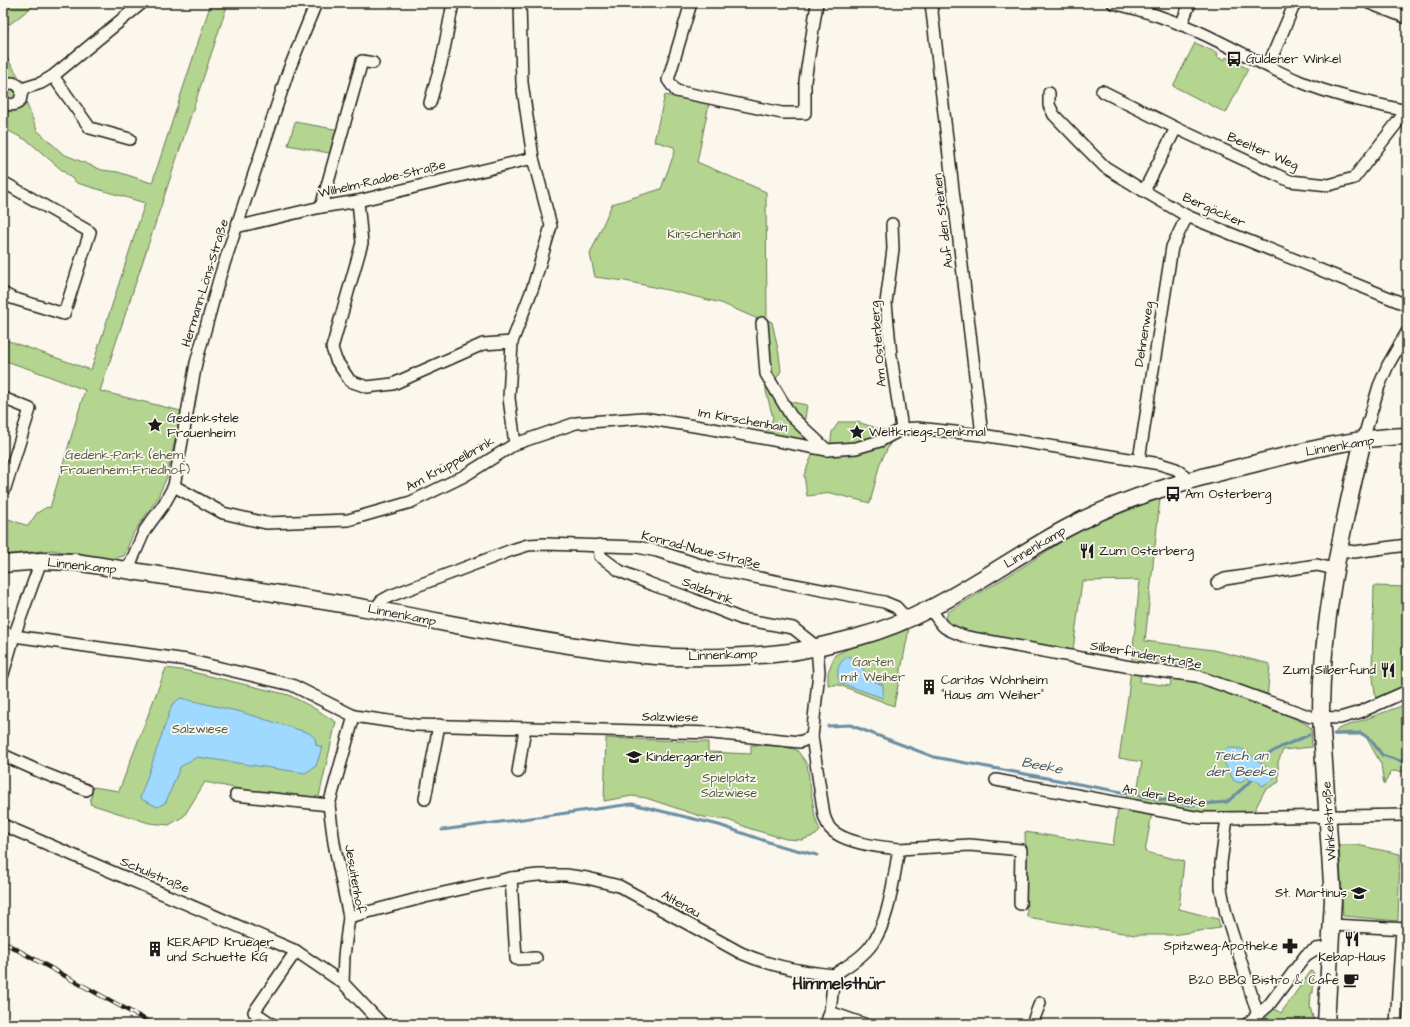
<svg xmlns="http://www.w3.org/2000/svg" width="1410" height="1027" font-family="'Architects Daughter',sans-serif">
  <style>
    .green { fill: #b3d58f; stroke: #687856 }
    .water { fill: #9fd9ff; stroke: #6b8da4 }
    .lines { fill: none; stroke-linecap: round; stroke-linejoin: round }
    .stream { stroke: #6b8da4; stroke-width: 3 }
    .street-casing { stroke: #1c1c1c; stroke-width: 14 }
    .secondary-casing { stroke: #1c1c1c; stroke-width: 19 }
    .street { stroke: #fbf7ec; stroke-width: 11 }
    .secondary { stroke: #fbf7ec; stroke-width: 16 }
    .rail-casing { stroke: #1c1c1c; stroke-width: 4.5 }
    .rail { stroke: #fbf7ec; stroke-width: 3; stroke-dasharray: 9; stroke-linecap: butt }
    .labels { text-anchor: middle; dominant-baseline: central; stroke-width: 3.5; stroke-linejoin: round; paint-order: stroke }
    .poi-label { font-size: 13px; fill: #1c1c1c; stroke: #fbf7ec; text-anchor: start }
    .street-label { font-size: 13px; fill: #1c1c1c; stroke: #fbf7ec }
    .park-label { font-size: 13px; fill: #515d44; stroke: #fbf7ec }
    .water-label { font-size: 14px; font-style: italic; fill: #435560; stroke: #fbf7ec }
    .district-label { font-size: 17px; font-weight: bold; fill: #1c1c1c; stroke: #fbf7ec }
  </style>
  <rect width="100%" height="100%" fill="#fbf7ec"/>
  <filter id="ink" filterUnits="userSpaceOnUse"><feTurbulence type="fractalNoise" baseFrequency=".025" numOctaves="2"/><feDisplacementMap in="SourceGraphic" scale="8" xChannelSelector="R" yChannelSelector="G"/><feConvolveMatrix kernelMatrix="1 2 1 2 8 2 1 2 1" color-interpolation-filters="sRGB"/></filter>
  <g filter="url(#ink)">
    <g class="green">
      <path d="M3,3H37L10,24L3,22Z"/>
      <path d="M211,3H228L100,391L181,411L167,477L157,499L134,532L124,556L115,558L106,559L52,550L3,555V517L28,526L37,513L47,507L50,508L85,390L35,371L3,360V339L91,370L145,203L77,183L28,141L3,128V25L8,27L4,53L20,79L29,86L26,102L37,130L63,154L102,170L118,172L152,183Z"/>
      <path d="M1195,43L1218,53L1217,57L1224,60L1226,57L1248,69L1226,113L1173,86Z"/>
      <path d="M665,95L709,104L697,162L766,192L767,323L721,303L672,291L625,281L595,277L590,254L612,204L661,189L675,151L674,147L654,141Z"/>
      <path d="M295,122L340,130L334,154L288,145Z"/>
      <path d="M768,320L772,322L779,354L781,371L774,382L768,374L764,322L768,324Z"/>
      <path d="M766,378L820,446L764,436L773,418L766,391Z"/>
      <path d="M786,401L807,405L804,425L792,414Z"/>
      <path d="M839,422H857L887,431L892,440L880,463L870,503L831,493L807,496L804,475L813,453L830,447L832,432Z"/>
      <path d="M1160,498L1145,641L1213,650L1270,664L1267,700L1197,676L1141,669L1140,682L1170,686L1172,675L1199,678L1276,709L1308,725L1311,729L1312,747L1283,750L1278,762L1279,782L1265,790L1252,815H1204L1153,807L1145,852L1184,861L1179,909L1218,919L1220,928L1172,935H1135L1027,917L1025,832L1113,845L1119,800L1137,792L1142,762L1119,758L1128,697L1140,580L1082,581L1073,650L964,633L945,621L948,612L1021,568L1081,529Z"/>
      <path d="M1374,586L1407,587V665L1405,685L1376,700L1372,670Z"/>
      <path d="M909,629L894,706L839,685H828V672L835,655L850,648Z"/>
      <path d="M166,668L188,671L289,695L312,707L336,722L318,801L259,793L205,782L184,816L169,825L149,823L90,804L93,787L119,791Z"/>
      <path d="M1407,704V772L1391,771L1384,785L1381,764L1365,735H1334L1338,729Z"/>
      <path d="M606,738L708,742V752L751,754V745L782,746L797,750L807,764L815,817L820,831L816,835L802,840L786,839L751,829L728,820L703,817L646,798L632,796L604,801Z"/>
      <path d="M1339,845H1357L1400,854L1398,921L1343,916Z"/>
      <path d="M1311,971L1314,973L1313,993H1311L1310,1007L1315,1024H1259L1273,1008L1281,1013Z"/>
    </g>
    <g class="water">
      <path d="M849,656C859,662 864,669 869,679L883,685V698L840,683C835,671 838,662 849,656Z"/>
      <path d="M180,698L241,712L309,733L315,738L316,745L322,747L316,766L305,773L197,757L180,767L166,802L158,807L145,801L140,798L172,705Z"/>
      <path d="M1230,748C1246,748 1246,751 1258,761C1263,765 1269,768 1274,772V779L1262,786L1257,780L1251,781L1247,777L1241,783L1234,781L1220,755L1224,750Z"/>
    </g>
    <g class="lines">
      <g class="stream">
        <path d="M828,726L850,725L934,757L1191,805L1227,802L1251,781"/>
        <path d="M1334,734L1361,733L1371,740L1382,755L1407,763"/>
        <path d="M1258,760L1281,747L1309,735"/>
        <path d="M442,830L632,804L719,825L780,846L817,855"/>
      </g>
      <defs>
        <g id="street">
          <path d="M691,3L668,80L676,91L782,113H805V81L817,3"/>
          <path d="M931,3L982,435"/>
          <path d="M1113,3C1142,10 1170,19 1197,31C1232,47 1266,67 1301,82C1335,96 1371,103 1407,111"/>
          <path d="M1369,3L1407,18"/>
          <path d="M1181,25L1190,3"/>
          <path d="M1268,66L1295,3"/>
          <path d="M53,76L90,128L130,139"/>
          <path d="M3,87C11,80 19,83 22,92L20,101C15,106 8,106 3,101"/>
          <path d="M22,89L41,83L53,76L142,3"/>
          <path d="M1102,91L1176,128L1144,191"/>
          <path d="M1049,93V105L1054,115L1080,142L1105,167L1144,191L1187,216L1407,305"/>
          <path d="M430,103L442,60L453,3"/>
          <path d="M1176,128L1290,181L1329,185L1354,178L1407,110"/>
          <path d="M3,182L90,232L64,314L12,298L3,293"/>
          <path d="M358,201L362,243L332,348L336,360L350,381L367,387L393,384L483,344L512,342"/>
          <path d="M321,207L362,61L373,63"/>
          <path d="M892,224L893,249L886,303L891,356L902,429"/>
          <path d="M236,227L321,207L358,201L533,158"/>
          <path d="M762,323L766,374L791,416L827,450"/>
          <path d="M3,398L30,409L5,488H3"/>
          <path d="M1363,440L1379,386L1388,365L1407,332"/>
          <path d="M515,444L509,398L512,342L533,287L551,226L533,158L522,83L520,3"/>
          <path d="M1139,460L1172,247L1187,216"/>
          <path d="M174,486L223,513L266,523L348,520L411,502L464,476L515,444L576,423L643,418L707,428L827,450L856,448L880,441L902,429L917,428L982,435L1160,464L1176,469L1190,480"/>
          <path d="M599,545L600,556L620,571L648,583L692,599L742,619L793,628L817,647L819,672L812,737L824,815C825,819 827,823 829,827C841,843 880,847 899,849C893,879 890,919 872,944C863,957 847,966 834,975L830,1012L826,1024"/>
          <path d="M1338,549L1354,552L1407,545"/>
          <path d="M127,571L145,530L164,504L174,486L196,363L220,276L288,72L316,3"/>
          <path d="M1217,583L1225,579L1317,565L1334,569"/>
          <path d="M931,609C943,629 944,629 967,637L1136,668L1197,676L1311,717L1340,718L1360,712L1403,693L1407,690"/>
          <path d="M375,610L381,601L390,596L512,550L528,545L545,544L637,547L657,551L713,569L884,602L896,607L908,620"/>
          <path d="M3,632L14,636L187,660L292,685L354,716L415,725L712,733L800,742L812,737"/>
          <path d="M3,674L14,636L41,561"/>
          <path d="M3,755L43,773L86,790"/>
          <path d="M518,772L525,728"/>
          <path d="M996,780L1200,818H1227L1407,815"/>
          <path d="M236,795L329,805"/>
          <path d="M425,799L439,725"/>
          <path d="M1227,818L1221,863V888L1226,914L1258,1015"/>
          <path d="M3,825L296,951L343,983L382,1024"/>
          <path d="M899,849L970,845L1021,850L1020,904"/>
          <path d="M511,878L516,959L536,958"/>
          <path d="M349,917L425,897L511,878L538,875H566L587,878L619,886L741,953C770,966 802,972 834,975"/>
          <path d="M1333,925L1407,929"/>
          <path d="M343,983L344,956L349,917L334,843L329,805L354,716"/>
          <path d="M830,1012L864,1024"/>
          <path d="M272,1024L254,1012L296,951"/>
          <path d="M1032,1024L1040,1003"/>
          <path d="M1247,1024L1269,1005L1306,955L1316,949L1331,947"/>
          <path d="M1396,1024L1402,929"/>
        </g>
        <g id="secondary">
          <path d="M3,564L41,561L76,562C174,578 273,592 371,609C444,622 516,638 590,648C617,652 645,656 672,657C712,658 751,657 790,652C813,649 836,642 858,637C937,616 996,566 1067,528C1125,496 1192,479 1257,463C1305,451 1357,437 1407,436"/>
          <path d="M1326,1024L1333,899L1321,717C1321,623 1341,532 1363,440"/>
        </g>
      </defs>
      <use href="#street" class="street-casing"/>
      <use href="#secondary" class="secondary-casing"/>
      <use href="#street" class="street"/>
      <use href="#secondary" class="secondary"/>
      <defs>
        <path id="rail" d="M3,942L153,1024"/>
      </defs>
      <use href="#rail" class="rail-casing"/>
      <use href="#rail" class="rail"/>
    </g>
  </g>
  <defs>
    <symbol id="bus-bare" viewBox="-9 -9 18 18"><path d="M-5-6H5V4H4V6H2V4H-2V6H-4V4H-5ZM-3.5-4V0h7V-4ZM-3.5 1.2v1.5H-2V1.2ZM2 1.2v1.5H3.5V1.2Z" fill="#1c1c1c" stroke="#fbf7ec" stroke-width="2.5" paint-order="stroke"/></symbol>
    <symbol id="sight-bare" viewBox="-9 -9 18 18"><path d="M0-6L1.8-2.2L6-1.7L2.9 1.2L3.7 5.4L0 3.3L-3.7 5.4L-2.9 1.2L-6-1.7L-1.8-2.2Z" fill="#1c1c1c" stroke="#fbf7ec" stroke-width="2.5" paint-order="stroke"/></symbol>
    <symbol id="restaurant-bare" viewBox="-9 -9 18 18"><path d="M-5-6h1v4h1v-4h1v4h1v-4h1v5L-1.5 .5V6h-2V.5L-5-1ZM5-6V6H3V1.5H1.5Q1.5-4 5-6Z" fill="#1c1c1c" stroke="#fbf7ec" stroke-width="2.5" paint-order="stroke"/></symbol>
    <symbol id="building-bare" viewBox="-9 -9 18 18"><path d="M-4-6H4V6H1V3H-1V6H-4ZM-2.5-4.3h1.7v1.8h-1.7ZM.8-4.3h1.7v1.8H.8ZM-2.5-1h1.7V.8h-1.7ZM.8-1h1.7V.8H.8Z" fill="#1c1c1c" stroke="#fbf7ec" stroke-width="2.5" paint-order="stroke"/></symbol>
    <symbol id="school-bare" viewBox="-9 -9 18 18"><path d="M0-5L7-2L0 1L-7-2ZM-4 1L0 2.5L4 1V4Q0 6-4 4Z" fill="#1c1c1c" stroke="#fbf7ec" stroke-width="2.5" paint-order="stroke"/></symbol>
    <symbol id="pharmacy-bare" viewBox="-9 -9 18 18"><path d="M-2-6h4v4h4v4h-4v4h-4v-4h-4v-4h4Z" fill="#1c1c1c" stroke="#fbf7ec" stroke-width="2.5" paint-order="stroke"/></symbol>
    <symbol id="cafe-bare" viewBox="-9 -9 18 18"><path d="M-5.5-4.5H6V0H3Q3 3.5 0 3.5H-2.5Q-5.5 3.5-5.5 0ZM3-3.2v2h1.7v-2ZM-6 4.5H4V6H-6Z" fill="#1c1c1c" stroke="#fbf7ec" stroke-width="2.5" paint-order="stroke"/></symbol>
  </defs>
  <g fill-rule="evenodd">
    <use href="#bus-bare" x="1223" y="48" width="22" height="22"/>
    <use href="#sight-bare" x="144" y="414" width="22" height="22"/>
    <use href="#sight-bare" x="846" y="421" width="22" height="22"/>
    <use href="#bus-bare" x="1162" y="483" width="22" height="22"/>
    <use href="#restaurant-bare" x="1076" y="540" width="22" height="22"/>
    <use href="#restaurant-bare" x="1377" y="659" width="22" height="22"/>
    <use href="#building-bare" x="918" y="676" width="22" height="22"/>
    <use href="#school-bare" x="623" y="746" width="22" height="22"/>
    <use href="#school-bare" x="1348" y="882" width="22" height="22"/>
    <use href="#restaurant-bare" x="1341" y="928" width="22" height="22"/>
    <use href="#pharmacy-bare" x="1279" y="935" width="22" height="22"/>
    <use href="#building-bare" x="144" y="938" width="22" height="22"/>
    <use href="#cafe-bare" x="1340" y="969" width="22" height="22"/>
  </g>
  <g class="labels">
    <g class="poi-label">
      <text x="1246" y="59">Güldener Winkel</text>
      <text x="167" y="418">Gedenkstele<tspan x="167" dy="15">Frauenheim</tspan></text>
      <text x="869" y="432">Weltkriegs-Denkmal</text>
      <text x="1185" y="494">Am Osterberg</text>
      <text x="1099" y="551">Zum Osterberg</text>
      <text x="1376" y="670" text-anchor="end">Zum Silberfund</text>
      <text x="941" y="680">Caritas Wohnheim<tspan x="941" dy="15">"Haus am Weiher"</tspan></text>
      <text x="646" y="757">Kindergarten</text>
      <text x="1347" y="893" text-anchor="end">St. Martinus</text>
      <text x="167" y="942">KERAPID Krueger<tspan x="167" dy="15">und Schuette KG</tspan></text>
      <text x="1278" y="946" text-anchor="end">Spitzweg-Apotheke</text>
      <text x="1352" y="957" text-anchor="middle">Kebap-Haus</text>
      <text x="1339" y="980" text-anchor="end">B20 BBQ Bistro &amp; Cafe</text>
    </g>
    <g class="street-label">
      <text transform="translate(1263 151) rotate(23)">Beelter Weg</text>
      <text transform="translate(382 179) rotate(-13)">Wilhelm-Raabe-Straße</text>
      <text transform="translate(1214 210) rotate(24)">Bergäcker</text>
      <text transform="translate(943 221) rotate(-97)">Auf den Steinen</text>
      <text transform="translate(205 283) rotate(-73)">Hermann-Löns-Straße</text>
      <text transform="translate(1144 334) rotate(-81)">Dehnenweg</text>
      <text transform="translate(878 344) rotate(-95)">Am Osterberg</text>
      <text transform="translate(743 420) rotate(10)">Im Kirschenhain</text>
      <text transform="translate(1340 446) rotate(-10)">Linnenkamp</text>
      <text transform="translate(450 464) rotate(-29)">Am Knüppelbrink</text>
      <text transform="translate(1035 547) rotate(-31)">Linnenkamp</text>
      <text transform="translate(701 550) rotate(14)">Konrad-Naue-Straße</text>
      <text transform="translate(82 566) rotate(6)">Linnenkamp</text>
      <text transform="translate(708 591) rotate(22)">Salzbrink</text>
      <text transform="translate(402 615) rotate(11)">Linnenkamp</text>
      <text transform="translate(723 655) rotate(-2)">Linnenkamp</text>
      <text transform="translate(1146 655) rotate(10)">Silberfinderstraße</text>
      <text transform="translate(670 717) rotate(1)">Salzwiese</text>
      <text transform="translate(1164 796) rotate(10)">An der Beeke</text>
      <text transform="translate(1329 821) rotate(-94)">Winkelstraße</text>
      <text transform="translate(155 875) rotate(23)">Schulstraße</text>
      <text transform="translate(355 879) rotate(80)">Jesuitenhof</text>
      <text transform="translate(681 904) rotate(29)">Altenau</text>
    </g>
    <g class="park-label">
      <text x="704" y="234">Kirschenhain</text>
      <text x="125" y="455">Gedenk-Park (ehem.<tspan x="125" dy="15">Frauenheim-Friedhof)</tspan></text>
      <text x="873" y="662">Garten<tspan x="873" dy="15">mit Weiher</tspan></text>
      <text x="200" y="729">Salzwiese</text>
      <text x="729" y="778">Spielplatz<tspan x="729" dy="15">Salzwiese</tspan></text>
    </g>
    <g class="water-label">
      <text x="1241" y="756">Teich an<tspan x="1241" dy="16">der Beeke</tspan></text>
      <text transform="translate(1042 766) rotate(11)">Beeke</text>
    </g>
    <g class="district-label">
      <text x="839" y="984">Himmelsthür</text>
    </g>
  </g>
  <rect width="1410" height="1027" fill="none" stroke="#fbf7ec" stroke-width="16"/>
  <rect x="8" y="8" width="1394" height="1011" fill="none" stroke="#1c1c1c" stroke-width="1.5" filter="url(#ink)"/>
</svg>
